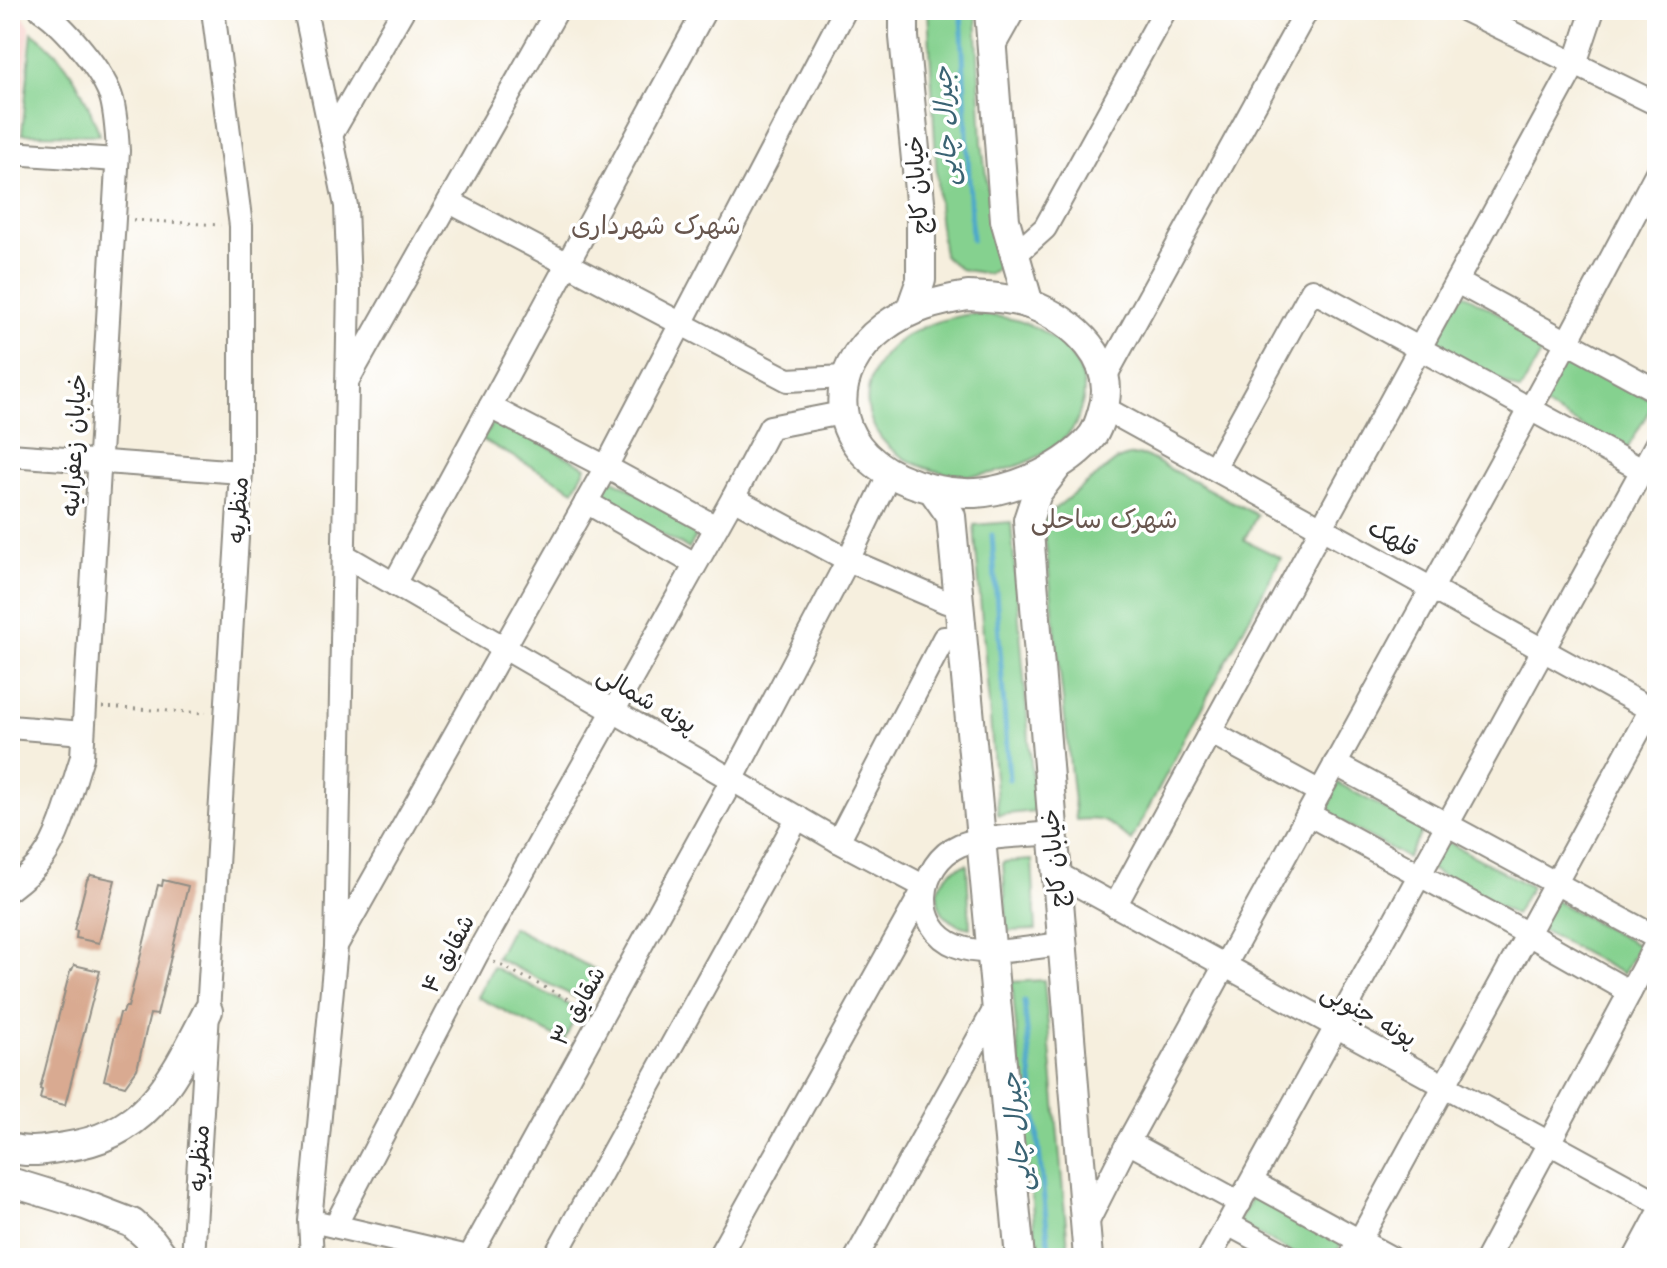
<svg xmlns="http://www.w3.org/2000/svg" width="1667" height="1268" font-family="'Comic Neue','Playpen Sans Arabic',sans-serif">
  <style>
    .built { fill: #f7d0cb }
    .green { fill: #85d18f; stroke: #587e5d; stroke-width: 2 }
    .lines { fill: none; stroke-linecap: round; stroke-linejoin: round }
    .stream { stroke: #4ca7ca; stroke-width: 5 }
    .building { fill: #d9aa91 }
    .minor-casing { stroke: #908d84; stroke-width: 26 }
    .major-casing { stroke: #908d84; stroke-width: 32 }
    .path { stroke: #908d84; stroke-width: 3; stroke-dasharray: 2 6; stroke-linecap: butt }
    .minor { stroke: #fff; stroke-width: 22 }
    .major { stroke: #fff; stroke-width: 28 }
    .labels { text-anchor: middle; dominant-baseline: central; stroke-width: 7; stroke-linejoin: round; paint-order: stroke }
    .street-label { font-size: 24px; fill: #2b2b2b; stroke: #fff }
    .water-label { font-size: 26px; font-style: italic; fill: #3a6373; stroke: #fff }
    .neighbourhood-label { font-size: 26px; fill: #68574f; stroke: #fff }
  </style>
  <rect width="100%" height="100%" fill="#fff"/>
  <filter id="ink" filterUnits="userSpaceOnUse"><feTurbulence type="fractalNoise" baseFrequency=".0125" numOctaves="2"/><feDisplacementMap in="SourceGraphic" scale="16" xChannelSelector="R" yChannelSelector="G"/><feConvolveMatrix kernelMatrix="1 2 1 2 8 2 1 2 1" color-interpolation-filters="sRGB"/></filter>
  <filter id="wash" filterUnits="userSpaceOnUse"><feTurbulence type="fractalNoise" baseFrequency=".006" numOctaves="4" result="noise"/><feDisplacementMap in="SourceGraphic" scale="32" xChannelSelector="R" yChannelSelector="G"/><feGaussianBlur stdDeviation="1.8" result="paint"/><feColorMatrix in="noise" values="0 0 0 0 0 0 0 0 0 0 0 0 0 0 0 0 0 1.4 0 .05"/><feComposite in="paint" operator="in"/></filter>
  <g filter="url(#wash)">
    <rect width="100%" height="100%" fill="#f6efde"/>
    <path class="built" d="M10,10H16L21,14L30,26L18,136H10Z"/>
    <g class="green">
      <path d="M928,10H976L982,143L993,233L999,268L988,274L960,269L944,256L939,219Z"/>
      <path d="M32,32C71,60 84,93 100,135L22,134Z"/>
      <path d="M1462,293L1548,341L1520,391L1434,342Z"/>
      <path d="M971,314C987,315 1003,316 1019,321C1055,332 1097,368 1080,410C1079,415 1077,422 1074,427C1064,442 1046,453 1031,460C1014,468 998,473 979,475C958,477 933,472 914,463C856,437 852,374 903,338C924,324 946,318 971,314Z"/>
      <path d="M1569,353L1654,402L1626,451L1540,403Z"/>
      <path d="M495,418L586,467L574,490L483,440Z"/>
      <path d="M1144,455L1257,515L1244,540L1281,558L1131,841C1109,822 1105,817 1076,820L1043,518L1117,460L1128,456Z"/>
      <path d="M610,478L701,527L689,549L598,500Z"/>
      <path d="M1011,522L1035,811L998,815L974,525Z"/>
      <path d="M1338,783L1423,830L1407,858L1323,811Z"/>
      <path d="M1446,841L1531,887L1515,915L1430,869Z"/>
      <path d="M1032,860L1036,930L1007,931L1003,862Z"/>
      <path d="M967,864L970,928C929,922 926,875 967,864Z"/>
      <path d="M1554,900L1639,946L1623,974L1538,928Z"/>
      <path d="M512,927L598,971L583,1001L496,958Z"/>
      <path d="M493,967L579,1010L564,1041L477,997Z"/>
      <path d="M1044,980L1069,1258H1037L1012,982Z"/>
      <path d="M1255,1192L1343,1241L1333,1258H1301L1238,1223Z"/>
    </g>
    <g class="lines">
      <g class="stream">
        <path d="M961,10L972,240"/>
        <path d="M992,535L1009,779"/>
        <path d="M1024,1001L1050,1258"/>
      </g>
    </g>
    <g id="blocks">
      <g class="building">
        <path d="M91,875L115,880L99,943L76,938L77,931L74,930L87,880Z"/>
        <path d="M163,880L188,886L157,1015L150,1014L137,1069L125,1086L104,1080L120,1013H123L125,1007H128L158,885L162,886Z"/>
        <path d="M74,965L100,971L65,1105L40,1099L42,1090L40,1089L70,971L72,970Z"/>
      </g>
    </g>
  </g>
  <g filter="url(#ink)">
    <use href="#blocks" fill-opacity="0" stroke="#908d84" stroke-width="2"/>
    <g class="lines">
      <defs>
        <g id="minor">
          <path d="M305,10L346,206L349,287L336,947L310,1221L312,1258"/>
          <path d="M1465,10L1657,104"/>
          <path d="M992,49L1014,10"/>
          <path d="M331,135L403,10"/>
          <path d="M10,153L117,160"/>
          <path d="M450,202L788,380L844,377"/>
          <path d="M1015,255L1045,228L1165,10"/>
          <path d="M1457,282L1657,391"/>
          <path d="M1105,377L1307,10"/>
          <path d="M349,378L557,10"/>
          <path d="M490,407L606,467L716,527"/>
          <path d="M1104,408L1657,713"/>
          <path d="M10,455L241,472"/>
          <path d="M1214,468L1312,290L1642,470"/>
          <path d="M733,498L848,560L946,602H959"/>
          <path d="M586,502L695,564"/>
          <path d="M344,555L838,841L925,887L718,1258"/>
          <path d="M394,584L705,10"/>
          <path d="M10,727L83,733"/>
          <path d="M1210,732L1320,792"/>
          <path d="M1335,764L1657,938"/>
          <path d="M1308,814L1528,934L1630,992"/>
          <path d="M1052,833C1026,836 983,836 960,845C917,864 911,928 957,946C986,958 1031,947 1062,944"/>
          <path d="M838,841L944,638L962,637"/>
          <path d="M1056,873L1657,1202"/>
          <path d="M10,889C22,880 34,870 43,858C61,834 72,787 82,757L118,151C117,134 116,116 112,100C105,73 64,25 41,10"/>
          <path d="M1115,906L1575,64L1593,10"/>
          <path d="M338,942L606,467L845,10"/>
          <path d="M1128,1142L1240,1203"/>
          <path d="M1252,1182L1391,1258"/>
          <path d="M321,1223L472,1258"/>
          <path d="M1228,1224L1291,1258"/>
          <path d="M335,1226L477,954L733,498L770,427L842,413"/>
          <path d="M1085,1227L1128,1142L1567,342L1657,172"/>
          <path d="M193,1258L241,472V226L213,10"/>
          <path d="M469,1258L732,780L848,560L890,473"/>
          <path d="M554,1258L798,817"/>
          <path d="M856,1258L997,1005"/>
          <path d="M1209,1258L1657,443"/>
          <path d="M1350,1258L1657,698"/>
          <path d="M1487,1258L1657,942"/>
          <path d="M1635,1258L1657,1217"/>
        </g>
        <g id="major">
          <path d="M904,10V37L921,211V280L910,311"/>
          <path d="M989,10L1005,220L1029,304"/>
          <path d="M968,296C989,297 1009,298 1029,304C1073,320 1120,361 1102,413C1100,420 1097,429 1093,435C1079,453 1060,465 1040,475C1020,484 998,492 975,493C950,494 922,488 898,477C829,445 824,372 884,327C909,308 938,301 968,296Z"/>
          <path d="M1057,467L1037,493L1028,520L1088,1258"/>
          <path d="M932,489L951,516L1020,1258"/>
          <path d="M10,1148C31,1154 43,1150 64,1147C149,1136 173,1078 208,1011"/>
          <path d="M10,1182L85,1205L132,1223L152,1241L165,1258"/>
        </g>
      </defs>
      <use href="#minor" class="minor-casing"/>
      <use href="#major" class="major-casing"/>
      <g class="path">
        <path d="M133,220L221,225"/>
        <path d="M102,707L206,713"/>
        <path d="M494,962L584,1007"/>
      </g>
      <use href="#minor" class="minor"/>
      <use href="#major" class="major"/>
    </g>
  </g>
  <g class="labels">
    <g class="street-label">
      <text transform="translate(917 185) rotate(-94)">خیابان کاج</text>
      <text transform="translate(74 445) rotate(-87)">خیابان زعفرانیه</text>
      <text transform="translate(238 510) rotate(-87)">منظریه</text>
      <text transform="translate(1393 538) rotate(29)">قلهک</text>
      <text transform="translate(647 700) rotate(30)">پونه شمالی</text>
      <text transform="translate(1054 858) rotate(-95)">خیابان کاج</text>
      <text transform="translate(448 954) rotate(-62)">شقایق ۴</text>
      <text transform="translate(578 1006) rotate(-61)">شقایق ۳</text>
      <text transform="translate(1369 1015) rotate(29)">پونه جنوبی</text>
      <text transform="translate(199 1158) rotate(-87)">منظریه</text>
    </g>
    <g class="water-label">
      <text transform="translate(946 126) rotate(-93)">جیرال چایی</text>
      <text transform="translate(1017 1132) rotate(-96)">جیرال چایی</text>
    </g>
    <g class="neighbourhood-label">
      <text x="656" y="226">شهرک شهرداری</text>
      <text x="1104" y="520">شهرک ساحلی</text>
    </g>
  </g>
  <rect width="1667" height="1268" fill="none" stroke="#fff" stroke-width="40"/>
</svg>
